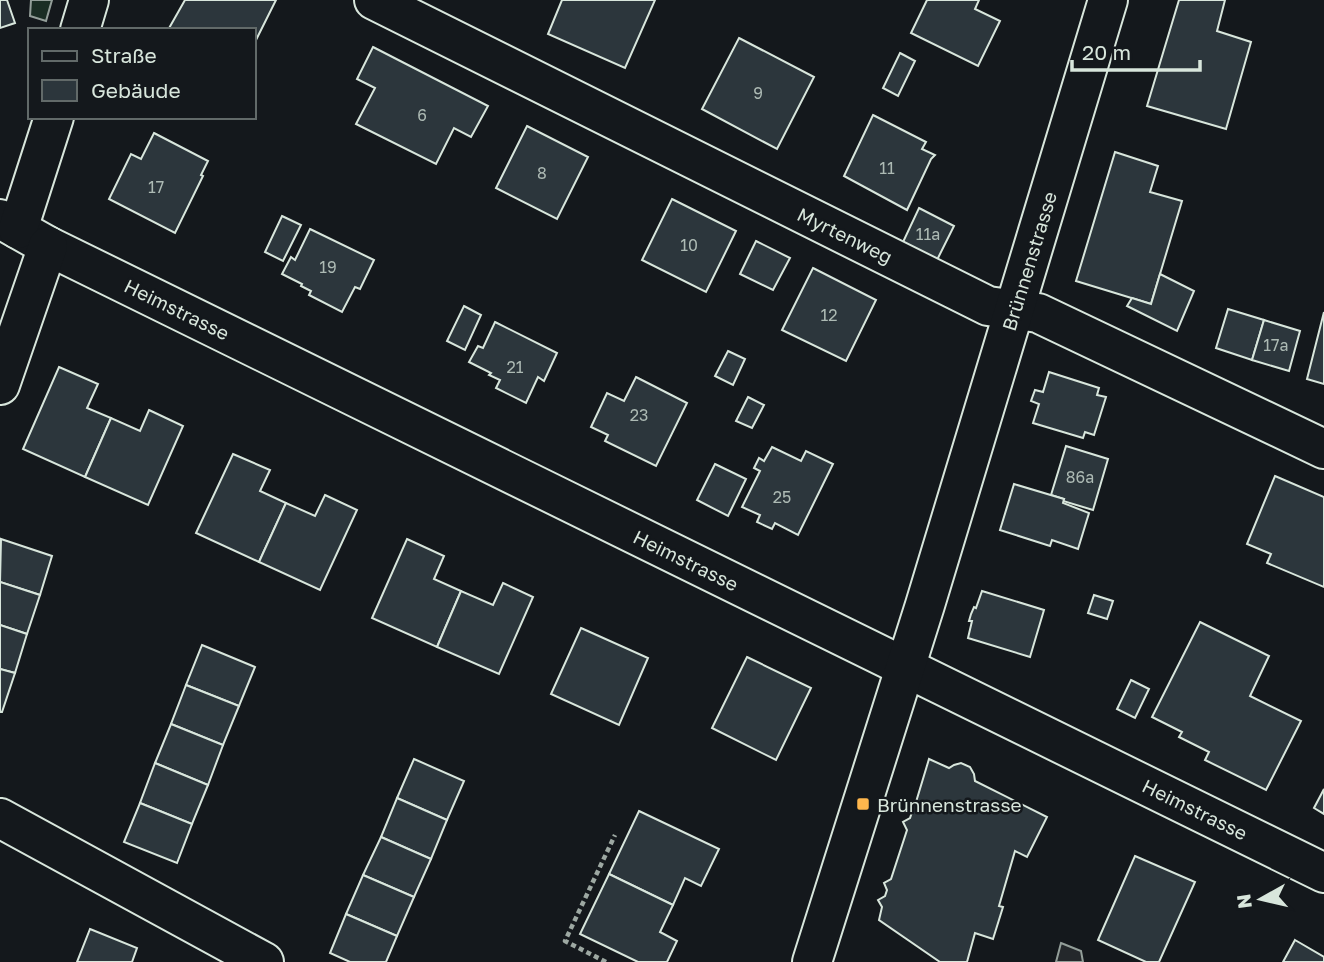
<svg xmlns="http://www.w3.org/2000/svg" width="1324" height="962" font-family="'Golos Text',sans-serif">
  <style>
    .green { fill: #1a2d24; stroke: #939e99; stroke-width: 2 }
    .parking { fill: #24282b; stroke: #939e99; stroke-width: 2 }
    .building { fill: #2c363c; stroke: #d8e6dc; stroke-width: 2 }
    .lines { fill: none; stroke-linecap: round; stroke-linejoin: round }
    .minor-casing { stroke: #d8e6dc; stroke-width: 42 }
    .tertiary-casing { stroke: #d8e6dc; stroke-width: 42 }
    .path { stroke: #9da8a2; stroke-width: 4.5; stroke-dasharray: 5 3.5; stroke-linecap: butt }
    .minor { stroke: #14181c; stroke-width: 38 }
    .tertiary { stroke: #14181c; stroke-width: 38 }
    .poi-dot { fill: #ffb74d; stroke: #14181c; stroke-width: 2.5 }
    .labels { text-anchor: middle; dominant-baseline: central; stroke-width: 5; stroke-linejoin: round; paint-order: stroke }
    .number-label { font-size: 16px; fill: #adbab4 }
    .street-label { font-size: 19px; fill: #d8e6dc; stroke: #14181c }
    .poi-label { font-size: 19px; fill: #d8e6dc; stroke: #14181c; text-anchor: start }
  </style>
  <rect width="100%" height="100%" fill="#14181c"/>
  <path class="green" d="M31,0H52L46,21L30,16Z"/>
  <path class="parking" d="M1061,943L1081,951L1083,962H1056Z"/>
  <g class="building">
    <path d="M0,0H7L15,23L0,28Z"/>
    <path d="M185,0H276L254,44V30H168Z"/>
    <path d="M562,0H655L625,68L548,34Z"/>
    <path d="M927,0H979L975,9L1000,21L978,66L911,33Z"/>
    <path d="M1179,0H1225L1217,31L1251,42L1226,129L1147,106Z"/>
    <path d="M739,38L814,77L777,149L702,109Z"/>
    <path d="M373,47L488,106L471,137L454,128L436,164L356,124L375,88L357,79Z"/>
    <path d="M900,53L915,61L898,96L883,88Z"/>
    <path d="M873,115L926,142L922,149L935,155L931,159L907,210L844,176Z"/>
    <path d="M527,126L588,157L557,219L496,188Z"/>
    <path d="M154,133L208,161L201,175L203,176L175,233L109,199L131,154L141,159Z"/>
    <path d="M1115,152L1158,166L1150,192L1182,201L1151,304L1076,281Z"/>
    <path d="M672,199L736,231L706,292L642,260Z"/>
    <path d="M919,208L954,226L937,260L903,242Z"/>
    <path d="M282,216L301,225L283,261L265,252Z"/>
    <path d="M310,229L374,260L360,289L355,287L342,312L309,295L311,291L301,286L302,284L282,274L291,257L295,260Z"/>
    <path d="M756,241L790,258L773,290L740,274Z"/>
    <path d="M813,268L876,300L846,361L782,330Z"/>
    <path d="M1160,274L1194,291L1177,331L1127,306L1132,298L1151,304Z"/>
    <path d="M464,306L481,315L465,350L447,341Z"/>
    <path d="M1228,309L1264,320L1252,360L1216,348Z"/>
    <path d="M1324,312V384L1307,379Z"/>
    <path d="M1264,320L1300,331L1289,371L1252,360Z"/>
    <path d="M495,322L557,353L544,381L538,377L526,403L496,388L500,380L489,375L491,373L469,362L478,346L483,348Z"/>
    <path d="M728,351L745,359L733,385L715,376Z"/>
    <path d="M59,367L98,384L87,408L111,418L85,477L23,449Z"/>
    <path d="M1049,372L1099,388L1097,395L1106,397L1094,435L1085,432L1083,438L1033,423L1039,404L1031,401L1035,390L1043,392Z"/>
    <path d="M636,377L687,403L656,466L605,441L608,435L591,427L607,393L624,401Z"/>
    <path d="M748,397L764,405L752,428L736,421Z"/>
    <path d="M149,410L183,426L148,505L85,477L111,418L140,431Z"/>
    <path d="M1066,446L1108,459L1093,510L1063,501L1064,499L1051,495Z"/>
    <path d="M772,447L801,461L806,451L833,464L798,535L775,523L772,529L757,522L760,515L742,507L760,471L754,468L759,458L764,461Z"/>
    <path d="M233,454L270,470L260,491L286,503L259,562L196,533Z"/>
    <path d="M715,464L746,479L728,516L697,500Z"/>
    <path d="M1275,476L1324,497V587L1267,563L1271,554L1247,544Z"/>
    <path d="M1014,484L1064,499L1063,503L1089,513L1078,549L1052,540L1050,546L1000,530Z"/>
    <path d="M325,495L357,510L320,590L259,562L286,503L315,516Z"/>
    <path d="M1,539L52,556L40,595L0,582Z"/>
    <path d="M407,539L444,556L434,579L461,591L437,647L372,618Z"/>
    <path d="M0,582L40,595L27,634L0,625Z"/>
    <path d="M503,583L533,597L499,674L437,647L461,591L493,605Z"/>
    <path d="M982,591L1044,610L1030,657L968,638L972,621H969L971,614L974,607L976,608Z"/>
    <path d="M1094,595L1113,601L1107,619L1088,613Z"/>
    <path d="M1200,622L1269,656L1250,696L1301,721L1266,790L1205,760L1209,752L1179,737L1182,732L1152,717Z"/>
    <path d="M0,625L27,634L15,673L0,669Z"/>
    <path d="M581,628L648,658L619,725L551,694Z"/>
    <path d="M202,645L255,667L239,706L186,685Z"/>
    <path d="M747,657L811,688L776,760L712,728Z"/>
    <path d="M0,669L15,673L2,712H0Z"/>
    <path d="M1131,680L1149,689L1135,718L1117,709Z"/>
    <path d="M186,685L239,706L223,745L171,724Z"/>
    <path d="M171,724L223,745L208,785L155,763Z"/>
    <path d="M414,759L464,781L447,820L397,798Z"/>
    <path d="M929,759L949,768L954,765L961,763L970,767L974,774L975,781L1047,817L1027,857L1015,851L999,906L1003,907L993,939L975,933L967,962H940L879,920L882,907L878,900L885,896L887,890L884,883L891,879L907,830L903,822L910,818L912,812L908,805L916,802Z"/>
    <path d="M155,763L208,785L192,824L140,803Z"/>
    <path d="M1324,789V814L1314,808Z"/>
    <path d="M397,798L447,820L431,859L381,837Z"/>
    <path d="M140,803L192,824L177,863L124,842Z"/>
    <path d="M639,811L719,849L701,886L685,878L673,905L609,874Z"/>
    <path d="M381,837L431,859L414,897L363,875Z"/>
    <path d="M1135,856L1195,882L1159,962H1146L1098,940Z"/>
    <path d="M609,874L673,905L660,932L677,941L667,962H638L580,934Z"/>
    <path d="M363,875L414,897L397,936L346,914Z"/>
    <path d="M346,914L397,936L386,962H350L330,953Z"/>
    <path d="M90,929L137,948L132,962H77Z"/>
    <path d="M1295,940L1324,957V962H1283Z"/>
  </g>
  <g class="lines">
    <defs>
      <g id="minor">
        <path d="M374,0L988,306L1038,313L1324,449"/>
        <path d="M80,30L89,0"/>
        <path d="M0,219L48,246L1324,873"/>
        <path d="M18,229L54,117"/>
        <path d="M0,385L48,246"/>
        <path d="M0,818L264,962"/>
      </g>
      <path id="tertiary" d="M812,962L925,605L1108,0"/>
    </defs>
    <use href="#minor" class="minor-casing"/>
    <use href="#tertiary" class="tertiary-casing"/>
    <path class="path" d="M606,962L565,941L615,835"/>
    <use href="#minor" class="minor"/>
    <use href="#tertiary" class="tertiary"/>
  </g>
  <rect class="poi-dot" x="856" y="797" width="14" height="14" rx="3.5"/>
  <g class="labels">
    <g class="number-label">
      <text x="758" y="93">9</text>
      <text x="422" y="115">6</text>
      <text x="887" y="168">11</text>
      <text x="542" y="173">8</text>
      <text x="156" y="187">17</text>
      <text x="928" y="234">11a</text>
      <text x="689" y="245">10</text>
      <text x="328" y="267">19</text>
      <text x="829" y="315">12</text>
      <text x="1276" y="345">17a</text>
      <text x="515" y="367">21</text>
      <text x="639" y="415">23</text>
      <text x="1080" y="477">86a</text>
      <text x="782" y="497">25</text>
    </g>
    <g class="street-label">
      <text transform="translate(845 235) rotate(26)">Myrtenweg</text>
      <text transform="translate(1029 261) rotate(-73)">Brünnenstrasse</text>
      <text transform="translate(177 309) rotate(26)">Heimstrasse</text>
      <text transform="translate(686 560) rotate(26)">Heimstrasse</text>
      <text transform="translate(1195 809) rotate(26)">Heimstrasse</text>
    </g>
    <g class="poi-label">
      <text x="877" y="804">Brünnenstrasse</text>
    </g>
  </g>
  <rect x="28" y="28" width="228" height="91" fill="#14181c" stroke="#626a69" stroke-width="2"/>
  <rect x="42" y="51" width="35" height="10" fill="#14181c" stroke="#626a69" stroke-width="2"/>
  <text x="91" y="63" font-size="21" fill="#d8e6dc">Straße</text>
  <rect x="42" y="80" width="35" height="21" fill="#2c363c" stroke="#626a69" stroke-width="2"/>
  <text x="91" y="98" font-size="21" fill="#d8e6dc">Gebäude</text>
  <g transform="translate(1261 899) rotate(262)" stroke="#14181c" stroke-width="5" paint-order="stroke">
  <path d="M0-5L12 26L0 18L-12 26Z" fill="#d8e6dc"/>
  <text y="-10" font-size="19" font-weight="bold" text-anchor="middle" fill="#d8e6dc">N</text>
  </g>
  <path d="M1072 60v10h128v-10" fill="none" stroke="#d8e6dc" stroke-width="3.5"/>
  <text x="1082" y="60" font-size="21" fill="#d8e6dc" stroke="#14181c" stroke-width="5" paint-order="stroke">20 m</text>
</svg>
